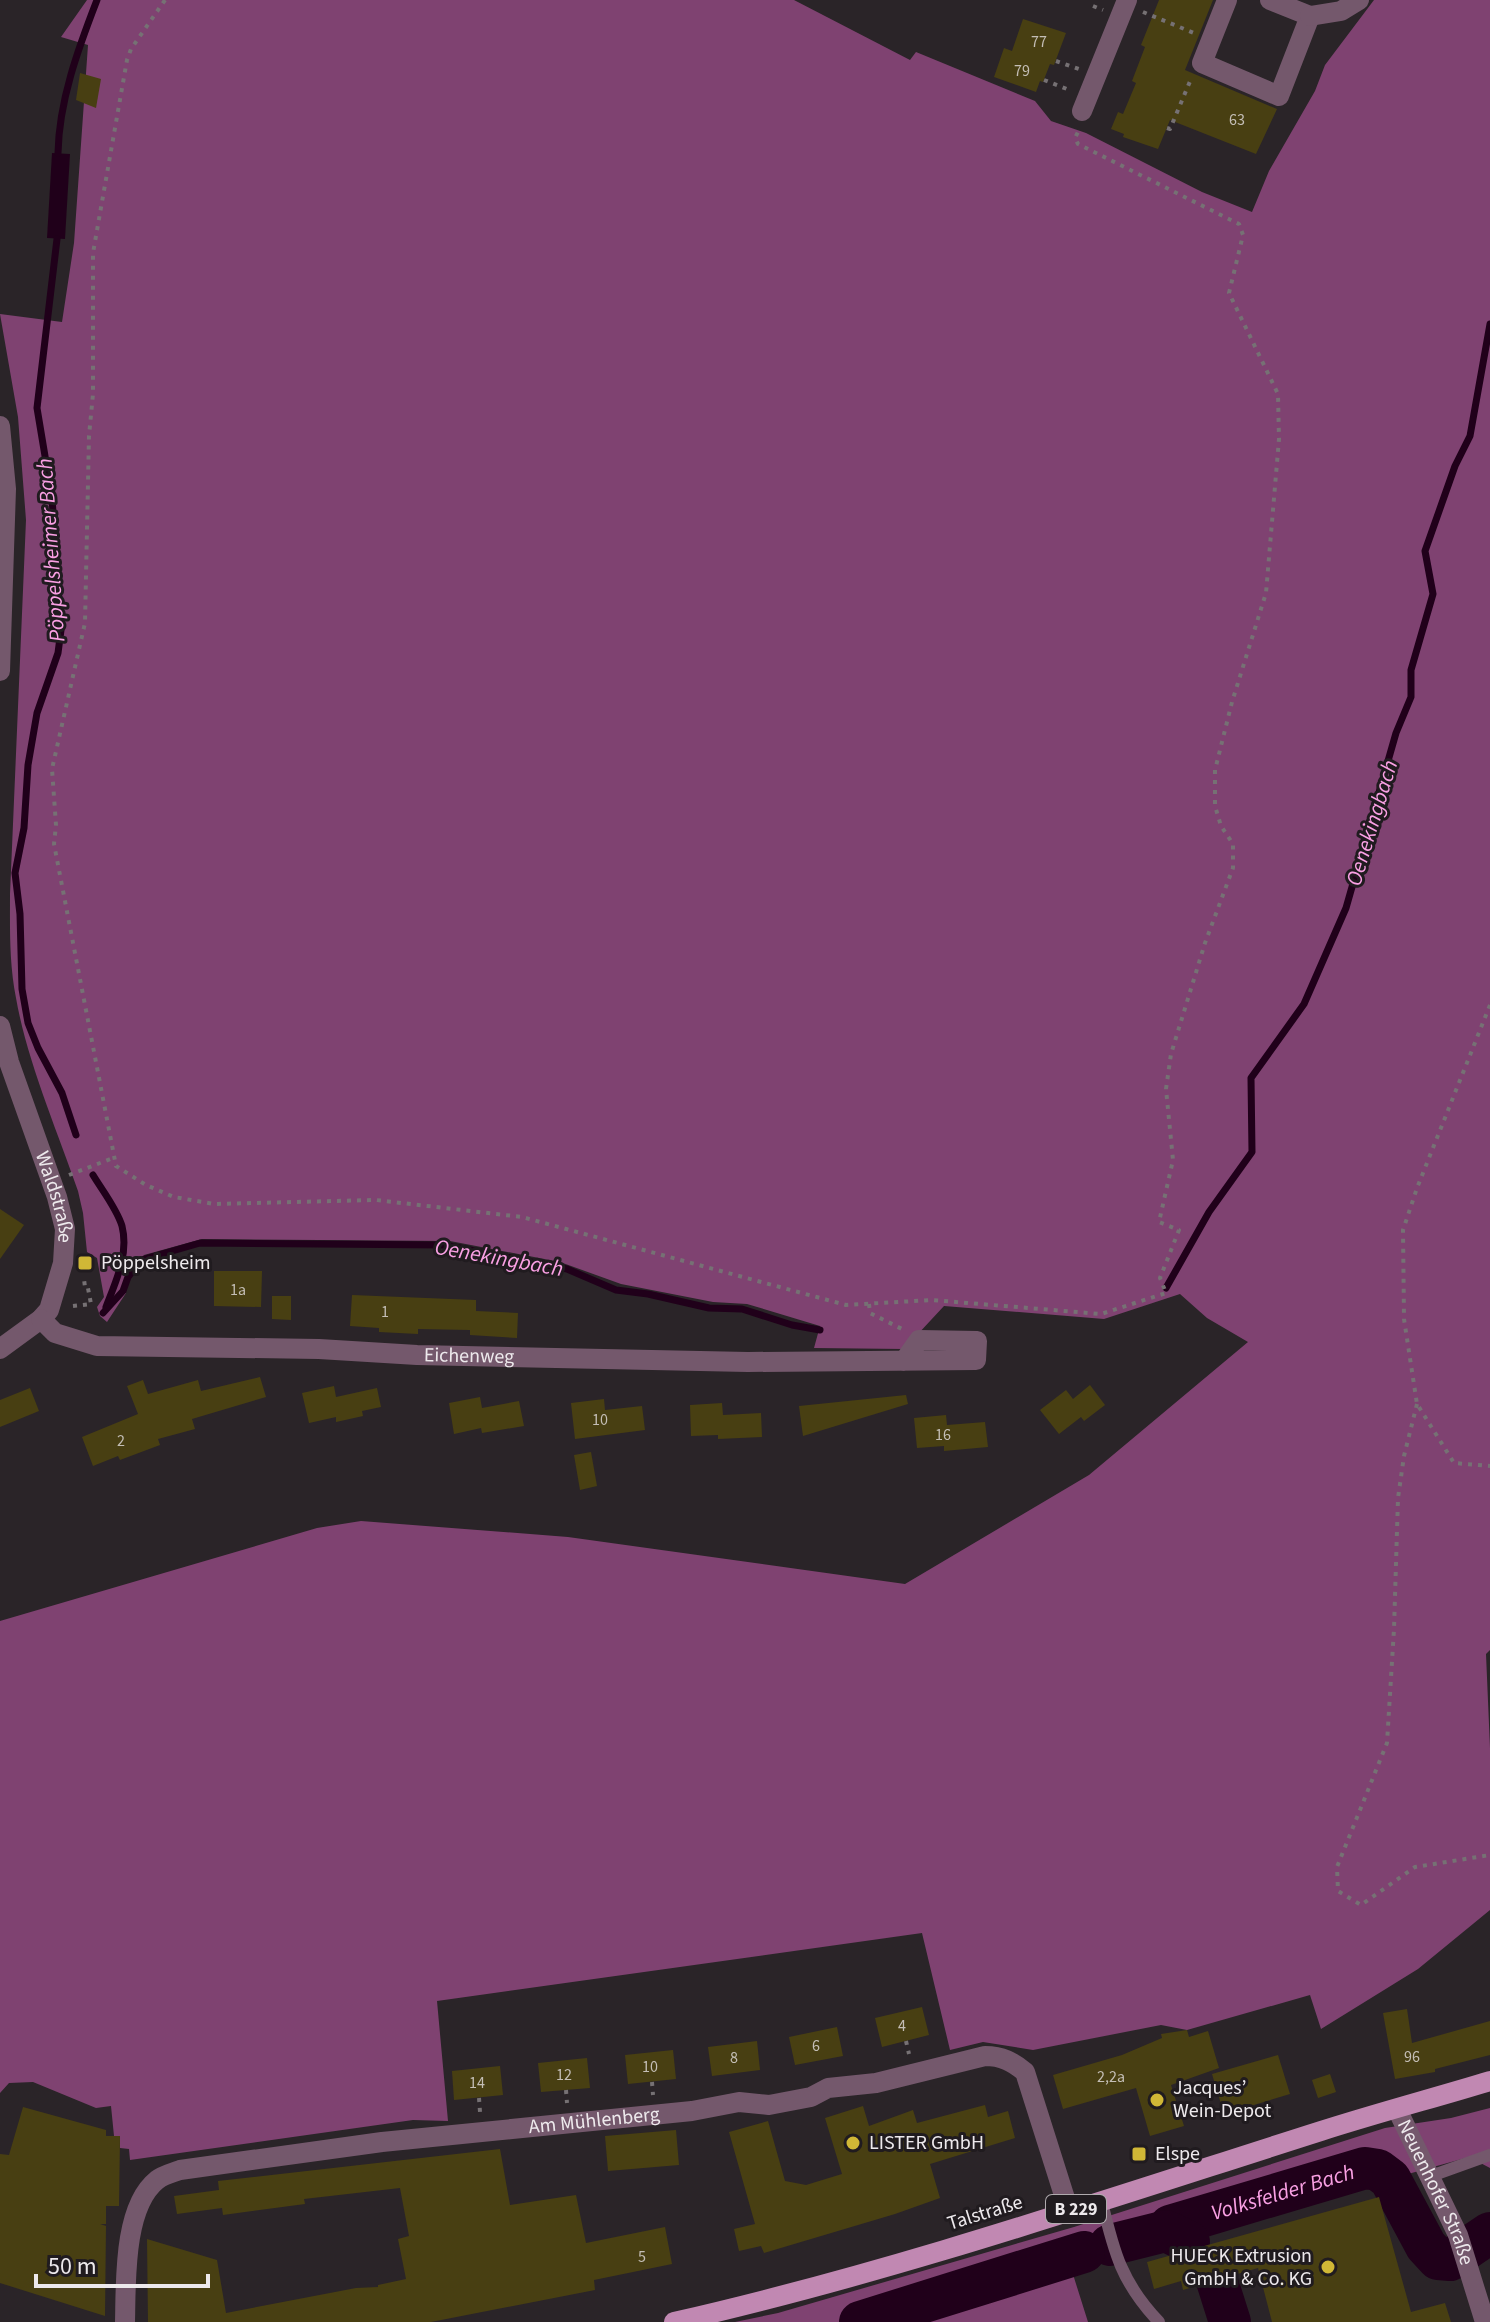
<svg xmlns="http://www.w3.org/2000/svg" width="1490" height="2322" font-family="'Source Sans 3',sans-serif">
  <style>
    .forest { fill: #7f4271 }
    .water { fill: #20001a }
    .lines { fill: none; stroke-linecap: round; stroke-linejoin: round }
    .stream { stroke: #20001a; stroke-width: 7 }
    .river { stroke: #20001a; stroke-width: 42 }
    .building { fill: #483f12 }
    .path { stroke: #767174; stroke-width: 4; stroke-dasharray: 4 6; stroke-linecap: butt }
    .service { stroke: #74586c; stroke-width: 12 }
    .minor { stroke: #74586c; stroke-width: 20 }
    .primary { stroke: #c188b2; stroke-width: 20 }
    .poi-dot { fill: #d0b736; stroke: #201b1f; stroke-width: 3 }
    .labels { text-anchor: middle; dominant-baseline: central; stroke-width: 6; stroke-linejoin: round; paint-order: stroke }
    .number-label { font-size: 16px; fill: #c4beb6 }
    .shield { fill: #201b1f; stroke: #b0abae; stroke-width: 2 }
    .shield-label { font-size: 18px; font-weight: bold; fill: #ede9ec }
    .street-label { font-size: 20px; fill: #ede9ec; stroke: #201b1f }
    .poi-label { font-size: 20px; fill: #ede9ec; stroke: #201b1f; text-anchor: start }
    .water-label { font-size: 22px; font-style: italic; fill: #faa0e4; stroke: #201b1f }
  </style>
  <rect width="100%" height="100%" fill="#2a2428"/>
  <g class="forest">
    <path d="M87,0H794L910,60L916,52L1035,101L1051,121L1086,133L1202,192L1252,212L1269,171L1315,91L1325,65L1374,0H1490V1650L1486,1654L1490,1748V1910L1418,1969L1321,2029L1310,1995L1187,2030L1161,2025L1033,2050L983,2042L950,2050L922,1933L437,2001L448,2121L413,2120L130,2160L129,2149L120,2148V2136H114L111,2106L96,2108L33,2082L9,2083L0,2093V1621L317,1528L361,1521L568,1537L905,1584L1089,1475L1248,1342L1207,1318L1180,1294L1104,1319L944,1306L904,1349L814,1348L820,1326L747,1304L713,1302L621,1284L560,1262L450,1241L202,1239L144,1255L121,1289L126,1293L107,1322L100,1316L97,1307L104,1297L97,1258L87,1252L83,1213L78,1191C57,1130 27,1061 16,998C9,963 10,928 10,894L26,520L18,417L0,314L62,322L74,243L88,45L61,37Z"/>
    <path d="M1490,2108V2168L1469,2157L1071,2268L1088,2322H735L778,2313L1074,2227L1385,2128L1451,2118Z"/>
  </g>
  <path class="water" d="M52,153L70,154L65,239L47,238Z"/>
  <g class="lines">
    <g class="stream">
      <path d="M58,153C59,101 78,49 97,0"/>
      <path d="M57,239L37,408L52,498L61,630L58,653L37,713L28,765L24,828L15,873L20,914L22,989L28,1023L38,1048L62,1093L76,1135"/>
      <path d="M93,1175C102,1190 117,1209 122,1226C129,1254 116,1281 106,1307"/>
      <path d="M1166,1288L1209,1212L1252,1152L1251,1078L1304,1004L1346,908L1396,733L1411,697V670L1433,594L1425,551L1455,466L1470,436L1490,324"/>
      <path d="M103,1313L123,1291L128,1277L141,1260L200,1243L445,1245L567,1269L616,1290L648,1294L709,1308L742,1309L792,1325L820,1330"/>
    </g>
    <g class="river">
      <path id="s1" d="M1166,2231L1170,2226L1365,2168L1378,2170L1390,2179L1426,2246L1438,2259L1450,2260L1490,2233"/>
      <path d="M1110,2245L1166,2231L1189,2242"/>
      <path d="M1217,2281L1230,2322"/>
      <path d="M860,2322L1084,2252"/>
    </g>
  </g>
  <g class="building">
    <path d="M1159,0H1213L1185,70L1277,109L1256,154L1170,120L1158,149L1123,137L1124,134L1111,129L1118,112L1123,114L1136,83L1132,81L1145,47L1141,45Z"/>
    <path d="M1023,19L1066,33L1054,65L1050,64L1043,82L1040,81L1036,92L994,77L1004,48L1012,51Z"/>
    <path d="M80,73L101,79L96,108L76,100Z"/>
    <path d="M0,1209L24,1225L0,1259Z"/>
    <path d="M214,1271H262L261,1307L214,1306Z"/>
    <path d="M352,1295L476,1300V1311L518,1313L517,1338L470,1335V1330L418,1329V1334L379,1332V1328L350,1326Z"/>
    <path d="M272,1296H291V1320L272,1319Z"/>
    <path d="M260,1377L266,1397L192,1419L195,1429L158,1439L160,1445L120,1460L118,1456L93,1466L82,1437L138,1414L127,1386L143,1380L148,1394L198,1380L201,1391Z"/>
    <path d="M1090,1385L1105,1405L1084,1421L1081,1417L1059,1434L1040,1410L1066,1390L1073,1399Z"/>
    <path d="M334,1386L336,1397L377,1388L381,1407L362,1411L363,1416L336,1422V1417L309,1423L302,1393Z"/>
    <path d="M30,1388L39,1411L0,1427V1400Z"/>
    <path d="M906,1395L908,1404L803,1436L799,1406Z"/>
    <path d="M480,1397L482,1408L519,1401L524,1426L482,1433L481,1428L454,1434L449,1403Z"/>
    <path d="M604,1399L605,1410L642,1406L645,1430L575,1439L571,1403Z"/>
    <path d="M722,1403L723,1415L761,1413L762,1437L718,1439V1435L691,1436L690,1405Z"/>
    <path d="M946,1415L947,1425L985,1422L988,1447L944,1451V1446L917,1448L914,1418Z"/>
    <path d="M591,1452L597,1486L580,1490L574,1455Z"/>
    <path d="M922,2007L929,2035L882,2047L875,2018Z"/>
    <path d="M1407,2009L1412,2043L1490,2021V2055L1435,2069V2072L1395,2079L1383,2013Z"/>
    <path d="M837,2027L843,2056L795,2065L789,2037Z"/>
    <path d="M1187,2030L1189,2037L1208,2031L1219,2068L1171,2085L1184,2126L1150,2136L1136,2088L1063,2109L1053,2075L1122,2055L1162,2038L1161,2034Z"/>
    <path d="M757,2041L760,2070L712,2076L708,2047Z"/>
    <path d="M673,2050L676,2079L628,2084L625,2055Z"/>
    <path d="M1278,2055L1290,2094L1224,2114L1212,2074Z"/>
    <path d="M587,2058L590,2088L541,2092L538,2063Z"/>
    <path d="M500,2066L503,2095L454,2100L452,2071Z"/>
    <path d="M1330,2074L1336,2092L1318,2098L1312,2080Z"/>
    <path d="M985,2105L988,2117L1008,2111L1015,2138L930,2164L940,2198L895,2214L764,2253L761,2246L739,2251L734,2229L755,2224L729,2132L768,2121L785,2181L806,2185L842,2174L825,2118L863,2106L869,2126L913,2110L917,2123Z"/>
    <path d="M23,2107L106,2130V2136H120L119,2206H106V2224H100L106,2226L105,2316L0,2283V2154L9,2155Z"/>
    <path d="M676,2130L679,2165L608,2171L605,2136Z"/>
    <path d="M500,2149L510,2205L576,2195L586,2243L665,2227L672,2264L594,2280L595,2290L431,2322H148L147,2239L217,2260L226,2313L356,2288L378,2287V2285L406,2279L398,2239L409,2236L400,2188L304,2199L305,2204L223,2215L222,2208L177,2214L174,2196L219,2190L218,2181Z"/>
    <path d="M1379,2197L1411,2312L1445,2303L1451,2322H1272L1258,2268L1183,2290L1181,2281L1154,2289L1147,2262Z"/>
  </g>
  <g class="lines">
    <g class="path">
      <path d="M165,0L131,49L127,60L93,253V394L89,436L85,623L52,769L56,825L54,844L116,1166L146,1185L174,1197L214,1204L376,1200L522,1217L846,1305L932,1300L1101,1314L1166,1293L1160,1278L1179,1230L1159,1222L1173,1160L1166,1089L1171,1054L1205,943L1233,868V844L1221,826L1215,806V770L1232,702L1266,593L1279,439L1278,394L1229,293L1243,235L1239,224L1078,144L1075,138L1078,132"/>
      <path d="M1093,6L1103,10"/>
      <path d="M1143,12L1194,33"/>
      <path d="M1056,61L1079,69"/>
      <path d="M1044,80L1067,89"/>
      <path d="M1167,128L1170,129L1191,79"/>
      <path d="M1490,1005L1417,1188L1403,1230L1404,1319L1417,1404L1454,1463L1490,1466"/>
      <path d="M69,1175L113,1158"/>
      <path d="M869,1304L870,1313L902,1329"/>
      <path d="M73,1306L91,1304L87,1283L79,1284"/>
      <path d="M1417,1404L1404,1456L1398,1498L1394,1629L1387,1743L1337,1867L1338,1891L1361,1905L1415,1867L1490,1855"/>
      <path d="M906,2041L909,2054"/>
      <path d="M652,2082L653,2095"/>
      <path d="M566,2090L567,2103"/>
      <path d="M479,2098L480,2112"/>
    </g>
    <g class="service">
      <path d="M1431,2176L1490,2155"/>
      <path d="M1102,2202C1114,2253 1122,2283 1159,2322"/>
    </g>
    <g class="minor">
      <path d="M1227,0L1202,63L1279,96L1310,16L1270,0"/>
      <path d="M1310,16L1341,11L1359,0"/>
      <path d="M1082,111L1127,0"/>
      <path d="M0,426L6,489L0,671"/>
      <path id="s2" d="M0,1026L9,1062L57,1197L65,1229L63,1263L49,1310L41,1319L0,1349"/>
      <path id="s3" d="M41,1319L55,1333L97,1346L319,1349L417,1355L748,1362L976,1360L977,1341L919,1340L904,1361"/>
      <path id="s4" d="M1397,2109L1458,2235L1485,2322"/>
      <path id="s5" d="M125,2322C126,2283 123,2207 157,2180C163,2175 172,2173 180,2170L382,2142L692,2111L739,2102L769,2105L811,2097L828,2088L876,2083L985,2056C1002,2056 1013,2062 1025,2072L1069,2211"/>
    </g>
    <path class="primary" d="M674,2322C894,2272 1107,2199 1321,2131C1377,2113 1434,2098 1490,2081"/>
  </g>
  <g class="poi-dot">
    <rect x="77" y="1255" width="16" height="16" rx="4"/>
    <circle cx="1157" cy="2100" r="8"/>
    <circle cx="853" cy="2143" r="8"/>
    <rect x="1131" y="2146" width="16" height="16" rx="4"/>
    <circle cx="1328" cy="2267" r="8"/>
  </g>
  <g class="labels">
    <g class="number-label">
      <text x="1039" y="42">77</text>
      <text x="1022" y="71">79</text>
      <text x="1237" y="120">63</text>
      <text x="238" y="1290">1a</text>
      <text x="385" y="1312">1</text>
      <text x="600" y="1420">10</text>
      <text x="943" y="1435">16</text>
      <text x="121" y="1441">2</text>
      <text x="902" y="2026">4</text>
      <text x="816" y="2046">6</text>
      <text x="1412" y="2057">96</text>
      <text x="734" y="2058">8</text>
      <text x="650" y="2067">10</text>
      <text x="564" y="2075">12</text>
      <text x="1111" y="2077">2,2a</text>
      <text x="477" y="2083">14</text>
      <text x="642" y="2257">5</text>
    </g>
    <rect class="shield" x="1046" y="2195" width="60" height="28" rx="6"/>
    <g class="shield-label">
      <text x="1076" y="2209">B 229</text>
    </g>
    <g class="street-label">
      <text stroke="none"><textPath href="#s2" startOffset="180">Waldstraße</textPath></text>
      <text stroke="none"><textPath href="#s3" startOffset="436">Eichenweg</textPath></text>
      <text stroke="none"><textPath href="#s5" startOffset="592">Am Mühlenberg</textPath></text>
      <text stroke="none"><textPath href="#s4" startOffset="92">Neuenhofer Straße</textPath></text>
      <text transform="translate(985 2213) rotate(-17)">Talstraße</text>
    </g>
    <g class="poi-label">
      <text x="101" y="1263">Pöppelsheim</text>
      <text x="1173" y="2088">Jacques’<tspan x="1173" dy="23">Wein-Depot</tspan></text>
      <text x="869" y="2143">LISTER GmbH</text>
      <text x="1155" y="2154">Elspe</text>
      <text x="1312" y="2256" text-anchor="end">HUECK Extrusion<tspan x="1312" dy="23">GmbH &amp; Co. KG</tspan></text>
    </g>
    <g class="water-label">
      <text transform="translate(51 550) rotate(-94)">Pöppelsheimer Bach</text>
      <text transform="translate(1372 823) rotate(-73)">Oenekingbach</text>
      <text transform="translate(499 1258) rotate(10)">Oenekingbach</text>
      <text stroke="none"><textPath href="#s1" startOffset="124">Volksfelder Bach</textPath></text>
    </g>
  </g>
  <path d="M36 2274v12h172v-12" fill="none" stroke="#ede9ec" stroke-width="4"/>
  <text x="48" y="2274" font-size="24" fill="#ede9ec" stroke="#201b1f" stroke-width="6" paint-order="stroke">50 m</text>
</svg>
